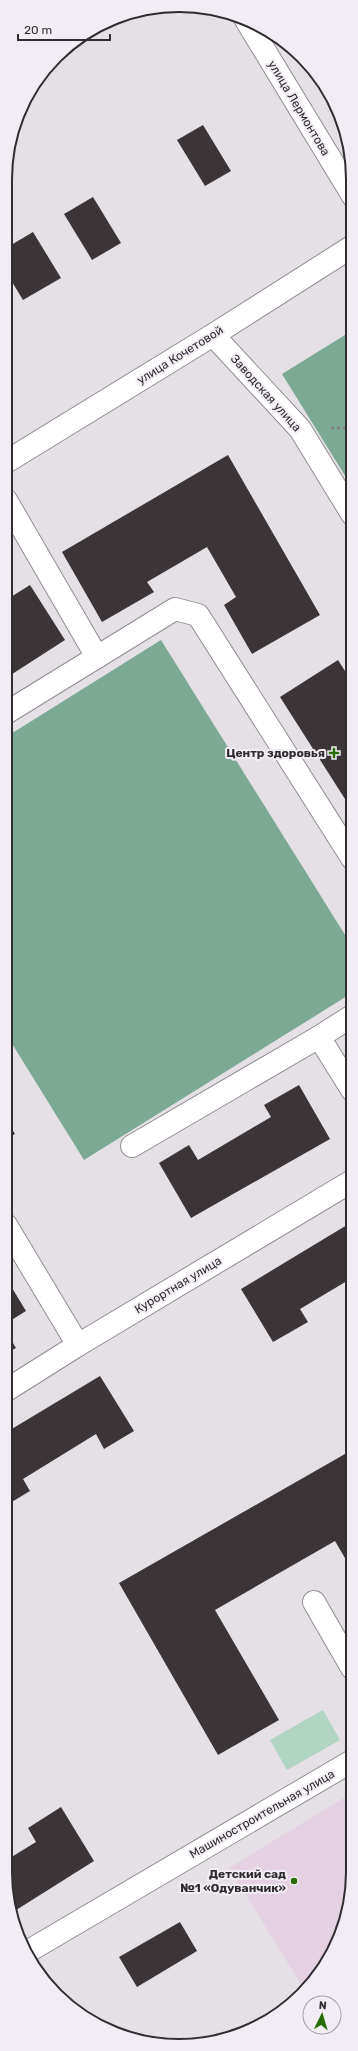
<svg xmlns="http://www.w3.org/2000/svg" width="358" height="2051" font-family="Rubik,sans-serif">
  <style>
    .education { fill: #e4d1e1 }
    .green { fill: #b1d4c3 }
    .forest { fill: #7ba994 }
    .building { fill: #3b3538 }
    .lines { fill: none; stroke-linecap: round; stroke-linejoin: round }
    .minor-casing { stroke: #918d92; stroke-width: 24 }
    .major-casing { stroke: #918d92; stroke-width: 24 }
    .path { stroke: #838084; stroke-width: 2.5; stroke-dasharray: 3 3; stroke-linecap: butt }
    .minor { stroke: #fff; stroke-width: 22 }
    .major { stroke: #fff; stroke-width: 22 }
    .poi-dot { fill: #286c04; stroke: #f2edf4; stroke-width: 1.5 }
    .labels { text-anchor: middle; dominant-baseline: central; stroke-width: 4; stroke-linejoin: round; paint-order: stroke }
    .street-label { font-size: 12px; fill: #2f2d30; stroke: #f2edf4 }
    .poi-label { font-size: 12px; font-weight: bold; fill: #2f2d30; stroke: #f2edf4; text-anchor: end }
    .rim { fill: none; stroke: #2f2d30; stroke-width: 2 }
  </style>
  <rect width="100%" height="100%" fill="#e4e0e6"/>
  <path class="education" d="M352,1793V1894L335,1949L304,1989L229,1868Z"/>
  <path class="green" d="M323,1710L340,1740L287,1770L270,1740Z"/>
  <g class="forest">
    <path d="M353,330L352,487L282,374Z"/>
    <path d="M161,640L352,946V993L84,1160L6,1034V737Z"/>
  </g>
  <g class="building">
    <path d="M203,125L231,171L205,186L177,140Z"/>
    <path d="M93,197L121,243L92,260L64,214Z"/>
    <path d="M33,232L61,278L23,300L6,272V248Z"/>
    <path d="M228,455L320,615L252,654L224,605L236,597L207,547L147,582L154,592L102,622L62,552Z"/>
    <path d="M30,585L65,640L6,678V600Z"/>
    <path d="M338,660L352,682V810L280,697Z"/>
    <path d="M299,1085L330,1139L191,1218L159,1163L189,1145L198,1160L271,1117L264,1105Z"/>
    <path d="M6,1119L15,1134L6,1139Z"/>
    <path d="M352,1222V1278L300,1309L308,1322L273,1342L241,1289Z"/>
    <path d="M6,1278L26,1311L5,1324Z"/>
    <path d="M5,1330L16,1348L5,1354Z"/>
    <path d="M100,1376L134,1431L104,1449L96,1434L23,1479L30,1491L5,1506V1433Z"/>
    <path d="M352,1450V1570L335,1541L215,1610L279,1720L218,1755L119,1583Z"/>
    <path d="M61,1807L94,1861L13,1912L5,1872V1861L36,1842L28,1828Z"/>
    <path d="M180,1922L197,1951L137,1987L119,1957Z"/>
  </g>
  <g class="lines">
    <defs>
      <g id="minor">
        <path d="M246,20L353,196"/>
        <path d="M213,335L300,429L352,514"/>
        <path d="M97,657L175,609L198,615L352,858"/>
        <path d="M6,713L97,657L6,500"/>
        <path d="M319,1037L352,1016"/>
        <path d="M132,1146L319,1037L352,1090"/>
        <path d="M6,1225L78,1345"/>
        <path d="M5,1391L78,1345L352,1181"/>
        <path d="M314,1602L352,1668"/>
        <path d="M27,1952L352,1761"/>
      </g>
      <path id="major" d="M6,462L213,335L353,246"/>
    </defs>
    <use href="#minor" class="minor-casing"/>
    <use href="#major" class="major-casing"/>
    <path class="path" d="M331,428H352"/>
    <use href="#minor" class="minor"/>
    <use href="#major" class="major"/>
  </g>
  <g class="poi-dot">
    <path d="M332 747h4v4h4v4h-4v4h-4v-4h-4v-4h4z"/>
    <circle cx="294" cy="1881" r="4"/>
  </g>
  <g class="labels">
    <g class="street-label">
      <text transform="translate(299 108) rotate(59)">улица Лермонтова</text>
      <text transform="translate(180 355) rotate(-32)">улица Кочетовой</text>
      <text transform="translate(266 393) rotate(48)">Заводская улица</text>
      <text transform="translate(178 1285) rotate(-31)">Курортная улица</text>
      <text transform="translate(262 1814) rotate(-30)">Машиностроительная улица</text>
    </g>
    <g class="poi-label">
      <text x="325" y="753">Центр здоровья</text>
      <text x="286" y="1874">Детский сад<tspan x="286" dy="14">№1 «Одуванчик»</tspan></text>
    </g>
  </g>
  <path d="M0 0H358V2051H0ZM179 12H179A167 167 0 0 1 346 179V1872A167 167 0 0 1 179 2039H179A167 167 0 0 1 12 1872V179A167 167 0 0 1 179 12Z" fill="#f2edf4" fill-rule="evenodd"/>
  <path class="rim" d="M179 12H179A167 167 0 0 1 346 179V1872A167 167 0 0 1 179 2039H179A167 167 0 0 1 12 1872V179A167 167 0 0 1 179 12Z"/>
  <g transform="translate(322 2015) rotate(5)"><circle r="19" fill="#f2edf4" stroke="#a4a0a6"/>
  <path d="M0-3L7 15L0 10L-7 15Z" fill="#286c04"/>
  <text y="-6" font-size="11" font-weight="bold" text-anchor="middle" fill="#2f2d30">N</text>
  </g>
  <path d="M18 34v6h92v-6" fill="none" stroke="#2f2d30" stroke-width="2"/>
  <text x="24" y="34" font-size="12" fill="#2f2d30" stroke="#f2edf4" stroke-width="3" paint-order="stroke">20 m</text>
</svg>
